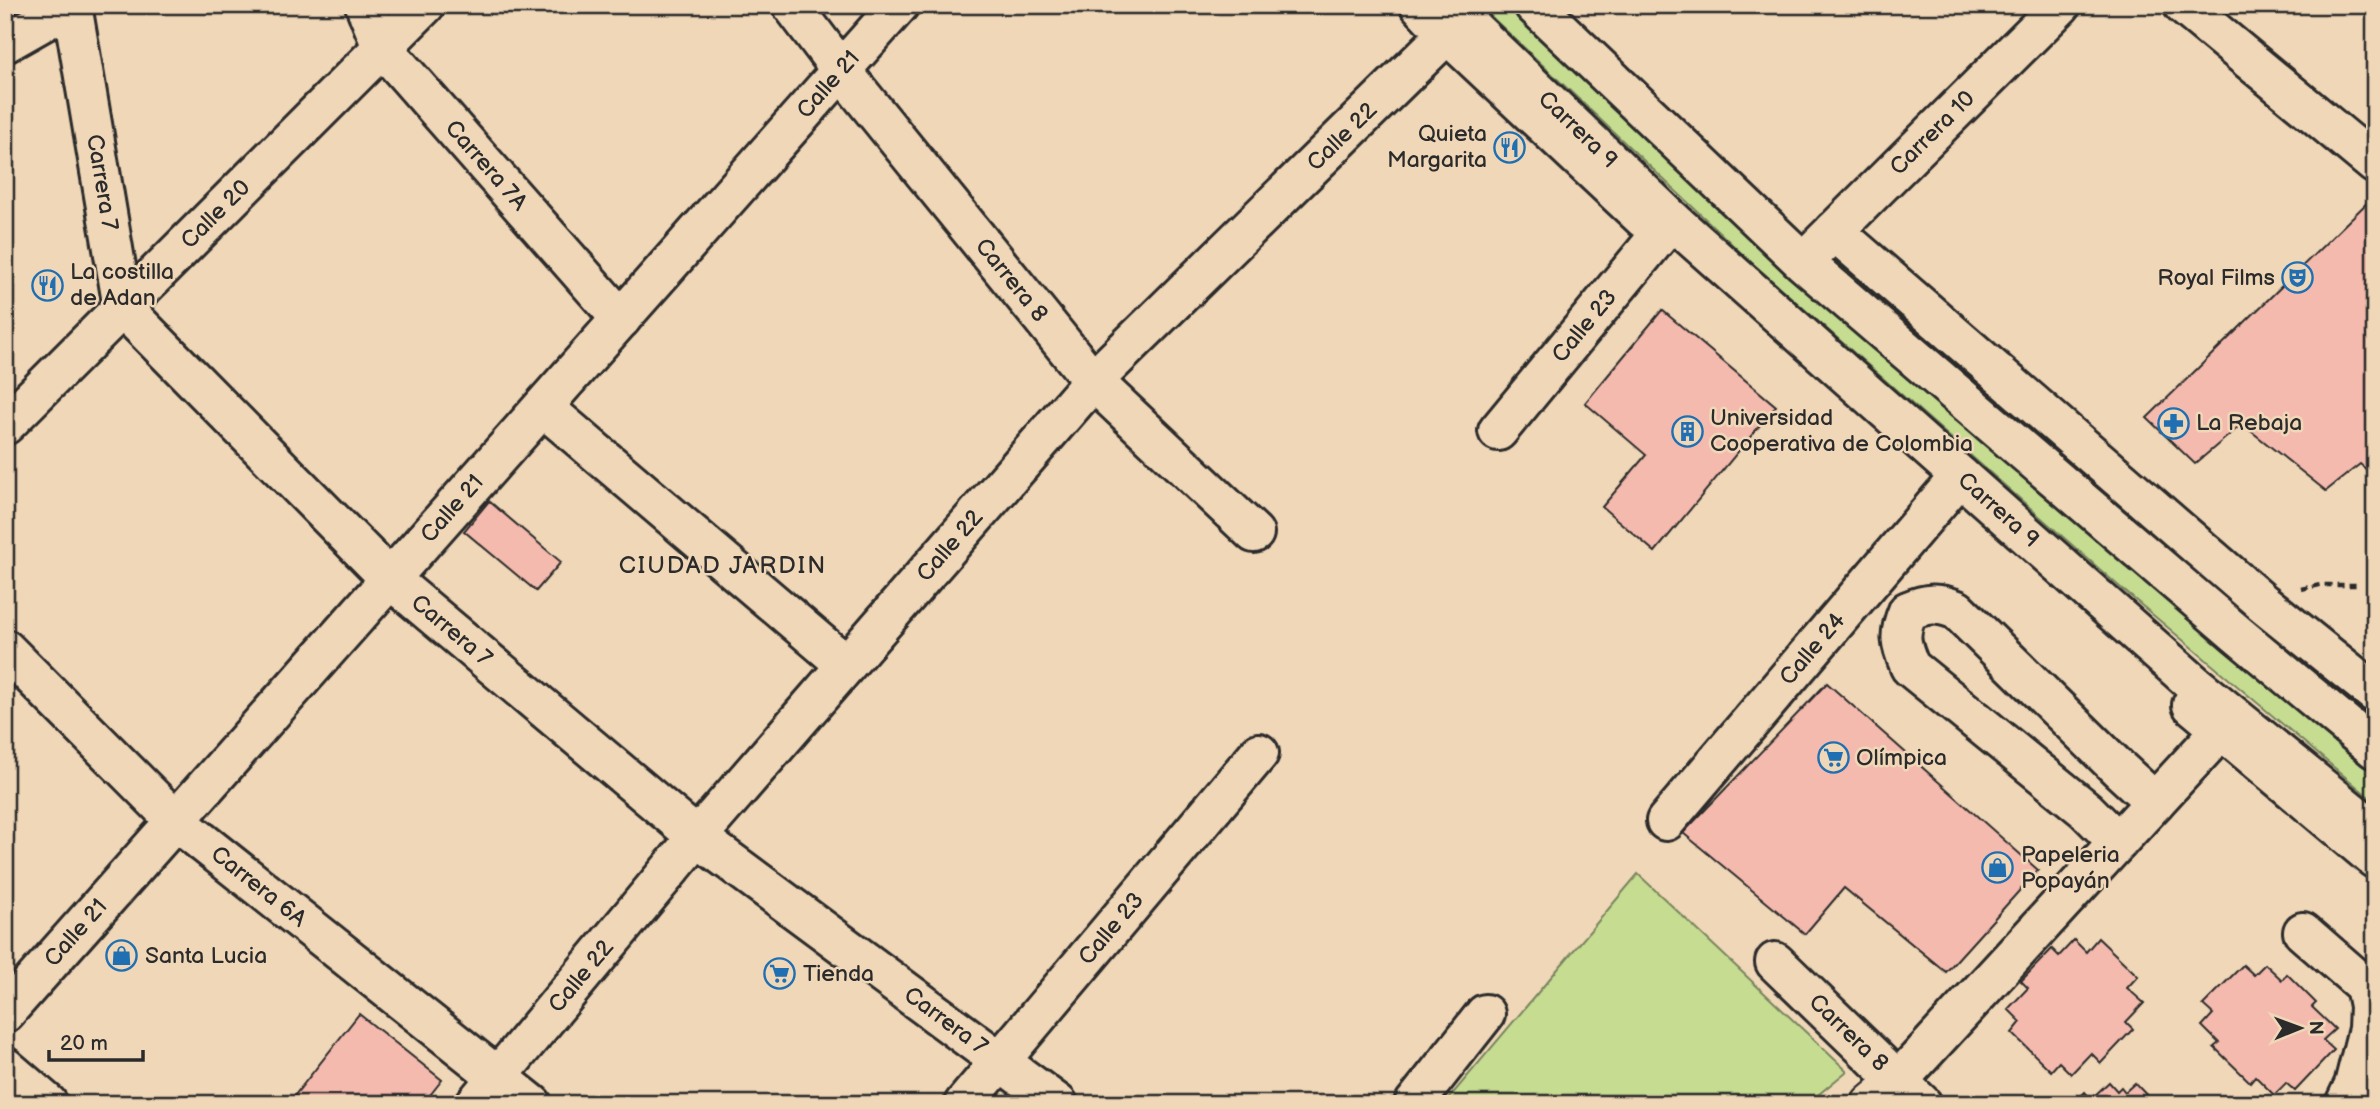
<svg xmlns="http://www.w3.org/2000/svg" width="2380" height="1109" font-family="'Balsamiq Sans',sans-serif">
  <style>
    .green { fill: #c6dc91; stroke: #78845e; stroke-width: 2 }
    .building { fill: #f5baae; stroke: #2b2b2b; stroke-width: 2 }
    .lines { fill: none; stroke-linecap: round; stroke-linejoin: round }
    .minor-casing { stroke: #2b2b2b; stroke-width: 44 }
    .major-casing { stroke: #2b2b2b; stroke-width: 44 }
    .path { stroke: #2b2b2b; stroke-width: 4.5; stroke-dasharray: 7 5; stroke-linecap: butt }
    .minor { stroke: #f0d7b8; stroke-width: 38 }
    .major { stroke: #f0d7b8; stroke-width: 38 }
    .labels { text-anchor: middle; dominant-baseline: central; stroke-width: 5; stroke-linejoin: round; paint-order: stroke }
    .street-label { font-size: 23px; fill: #2b2b2b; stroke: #f0d7b8 }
    .poi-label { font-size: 23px; fill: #2b2b2b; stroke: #f0d7b8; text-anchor: start }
    .neighbourhood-label { font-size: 24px; letter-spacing: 2px; fill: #2b2b2b; stroke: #f0d7b8 }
  </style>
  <rect width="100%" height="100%" fill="#f0d7b8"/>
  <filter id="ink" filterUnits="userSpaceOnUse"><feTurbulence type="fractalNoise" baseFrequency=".0143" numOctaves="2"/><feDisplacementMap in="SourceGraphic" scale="14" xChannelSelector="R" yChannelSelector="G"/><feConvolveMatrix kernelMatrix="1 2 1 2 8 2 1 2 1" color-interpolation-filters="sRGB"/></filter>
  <g filter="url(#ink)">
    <g class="green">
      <path d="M1479,5H1506L1768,251L2375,769V802L2121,588L1752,263Z"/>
      <path d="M1638,874L1847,1071L1807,1104H1444Z"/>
    </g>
    <g class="building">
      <path d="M2375,195V477L2360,464L2326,491L2242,424L2195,464L2147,418Z"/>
      <path d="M1662,310L1776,406L1655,552L1602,507L1646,455L1585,403Z"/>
      <path d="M489,501L561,562L536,591L464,531Z"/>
      <path d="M1827,683L2038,870L1946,972L1844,888L1805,934L1683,833Z"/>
      <path d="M2098,938L2138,976L2127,988L2144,1003L2126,1022L2133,1029L2101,1063L2091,1053L2071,1074L2059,1062L2051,1071L2012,1033L2021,1022L2008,1009L2028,988L2021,981L2052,949L2059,956L2074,940L2086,952Z"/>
      <path d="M2265,964L2282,980L2287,974L2316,1003L2312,1007L2335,1029L2323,1040L2334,1050L2295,1091L2286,1083L2274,1095L2255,1076L2250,1082L2214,1047L2219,1043L2202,1026L2213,1014L2203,1005L2243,965L2254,975Z"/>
      <path d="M359,1014L442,1080L423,1104H288Z"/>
      <path d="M2109,1082L2117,1091L2121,1087L2125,1092L2135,1083L2155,1104H2073L2085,1092L2091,1099Z"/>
    </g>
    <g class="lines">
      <defs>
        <g id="minor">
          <path id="s1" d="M72,5L123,308L390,579L697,837L1058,1104"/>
          <path id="s2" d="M365,5L382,47L621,319"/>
          <path id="s3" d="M792,5L841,70L1093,381L1254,533"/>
          <path d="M1420,5L1447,34L1644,219"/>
          <path d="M2183,5L2375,164"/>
          <path d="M5,43L72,5"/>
          <path d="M1834,231L2263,603L2375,693"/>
          <path id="s4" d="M1817,248L2061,5"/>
          <path d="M543,407L846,665"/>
          <path id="s5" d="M5,425L425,5"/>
          <path id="s6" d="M1498,431L1672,220"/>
          <path id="s7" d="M5,649L176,821L532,1104"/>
          <path d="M2192,705L2375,859"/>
          <path id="s8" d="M1666,821L1960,476"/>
          <path d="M2118,842L2086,810L1910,667C1900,643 1898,635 1908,611C1927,603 1938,602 1957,610L2119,769L2155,802"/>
          <path d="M2303,932L2365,986L2369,1006L2368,1029L2354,1085L2345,1104"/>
          <path id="s9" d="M1775,962L1922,1104"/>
          <path id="s10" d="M5,1013L899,5"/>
          <path id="s11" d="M475,1104L697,837L1093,381L1447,34L1460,18"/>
          <path id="s12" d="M964,1104L1259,753"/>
          <path d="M1414,1104L1485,1014"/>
          <path d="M1871,1104L1897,1082L2233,717"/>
        </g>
        <g id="major">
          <path id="s13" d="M1448,5L1672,220L2193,683L2375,831"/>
          <path d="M1534,5L1803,262L2237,634L2375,749"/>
          <path d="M5,1067L48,1104"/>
        </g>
      </defs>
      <use href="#minor" class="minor-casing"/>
      <use href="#major" class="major-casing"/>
      <path class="path" d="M2301,589L2320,585H2359"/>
      <use href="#minor" class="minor"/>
      <use href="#major" class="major"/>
    </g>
  </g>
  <defs>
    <symbol id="restaurant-ring" viewBox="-11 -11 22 22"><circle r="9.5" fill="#f0d7b8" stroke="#1f6fb2" stroke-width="1.5"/><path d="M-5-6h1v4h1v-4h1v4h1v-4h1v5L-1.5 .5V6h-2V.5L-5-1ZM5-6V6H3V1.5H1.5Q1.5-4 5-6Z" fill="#1f6fb2"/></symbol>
    <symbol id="theatre-ring" viewBox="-11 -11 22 22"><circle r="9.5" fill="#f0d7b8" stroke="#1f6fb2" stroke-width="1.5"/><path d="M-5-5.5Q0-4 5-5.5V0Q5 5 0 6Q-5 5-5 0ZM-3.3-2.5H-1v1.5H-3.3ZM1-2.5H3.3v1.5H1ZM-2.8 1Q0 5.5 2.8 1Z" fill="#1f6fb2"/></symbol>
    <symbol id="pharmacy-ring" viewBox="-11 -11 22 22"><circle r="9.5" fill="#f0d7b8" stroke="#1f6fb2" stroke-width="1.5"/><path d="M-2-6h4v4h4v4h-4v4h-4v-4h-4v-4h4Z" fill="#1f6fb2"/></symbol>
    <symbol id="building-ring" viewBox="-11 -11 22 22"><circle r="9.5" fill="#f0d7b8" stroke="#1f6fb2" stroke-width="1.5"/><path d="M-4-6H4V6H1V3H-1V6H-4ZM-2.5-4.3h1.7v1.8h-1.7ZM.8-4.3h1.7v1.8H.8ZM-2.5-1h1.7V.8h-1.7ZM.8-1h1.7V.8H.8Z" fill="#1f6fb2"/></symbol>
    <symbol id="supermarket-ring" viewBox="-11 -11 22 22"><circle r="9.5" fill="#f0d7b8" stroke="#1f6fb2" stroke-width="1.5"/><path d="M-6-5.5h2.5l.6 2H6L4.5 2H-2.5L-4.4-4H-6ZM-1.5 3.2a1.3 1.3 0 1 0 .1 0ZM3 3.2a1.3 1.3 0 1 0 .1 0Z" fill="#1f6fb2"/></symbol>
    <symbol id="shop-ring" viewBox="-11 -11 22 22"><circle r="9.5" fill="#f0d7b8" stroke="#1f6fb2" stroke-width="1.5"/><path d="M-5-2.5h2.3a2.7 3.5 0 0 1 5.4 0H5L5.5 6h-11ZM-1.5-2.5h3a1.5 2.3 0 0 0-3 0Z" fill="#1f6fb2"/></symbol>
  </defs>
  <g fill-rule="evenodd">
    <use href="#restaurant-ring" x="1492" y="130" width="35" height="35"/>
    <use href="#theatre-ring" x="2280" y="260" width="35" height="35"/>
    <use href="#restaurant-ring" x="30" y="268" width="35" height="35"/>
    <use href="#pharmacy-ring" x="2156" y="406" width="35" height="35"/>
    <use href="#building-ring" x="1670" y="414" width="35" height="35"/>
    <use href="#supermarket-ring" x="1816" y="740" width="35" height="35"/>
    <use href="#shop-ring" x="1980" y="850" width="35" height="35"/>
    <use href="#shop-ring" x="104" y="938" width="35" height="35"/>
    <use href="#supermarket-ring" x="762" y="956" width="35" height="35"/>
  </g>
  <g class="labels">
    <g class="street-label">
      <text stroke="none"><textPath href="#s10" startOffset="1241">Calle 21</textPath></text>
      <text stroke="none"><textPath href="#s13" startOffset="180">Carrera 9</textPath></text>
      <text stroke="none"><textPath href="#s4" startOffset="163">Carrera 10</textPath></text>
      <text stroke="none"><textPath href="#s11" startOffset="1300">Calle 22</textPath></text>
      <text stroke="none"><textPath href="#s2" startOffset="203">Carrera 7A</textPath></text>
      <text stroke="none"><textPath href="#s1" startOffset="180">Carrera 7</textPath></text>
      <text stroke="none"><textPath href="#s5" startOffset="298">Calle 20</textPath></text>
      <text stroke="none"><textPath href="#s3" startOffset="352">Carrera 8</textPath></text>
      <text stroke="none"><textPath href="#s6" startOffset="136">Calle 23</textPath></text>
      <text stroke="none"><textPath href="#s10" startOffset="674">Calle 21</textPath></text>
      <text stroke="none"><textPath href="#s13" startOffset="747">Carrera 9</textPath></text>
      <text stroke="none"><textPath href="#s11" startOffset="733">Calle 22</textPath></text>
      <text stroke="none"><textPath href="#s1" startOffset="768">Carrera 7</textPath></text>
      <text stroke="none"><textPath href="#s8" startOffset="226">Calle 24</textPath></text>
      <text stroke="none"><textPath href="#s7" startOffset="348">Carrera 6A</textPath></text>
      <text stroke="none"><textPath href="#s12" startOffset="229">Calle 23</textPath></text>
      <text stroke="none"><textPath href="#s10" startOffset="107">Calle 21</textPath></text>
      <text stroke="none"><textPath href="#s11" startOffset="166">Calle 22</textPath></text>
      <text stroke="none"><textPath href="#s1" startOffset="1398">Carrera 7</textPath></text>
      <text stroke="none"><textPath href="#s9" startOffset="102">Carrera 8</textPath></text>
    </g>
    <g class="poi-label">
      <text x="1487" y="134" text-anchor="end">Quieta<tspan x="1487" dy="26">Margarita</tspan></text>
      <text x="70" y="272">La costilla<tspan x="70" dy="26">de Adan</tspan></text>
      <text x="2275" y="278" text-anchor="end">Royal Films</text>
      <text x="1710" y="418">Universidad<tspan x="1710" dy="26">Cooperativa de Colombia</tspan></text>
      <text x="2196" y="423">La Rebaja</text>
      <text x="1856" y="758">Olímpica</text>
      <text x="2021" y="855">Papeleria<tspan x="2021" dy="26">Popayán</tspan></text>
      <text x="145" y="956">Santa Lucia</text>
      <text x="803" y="974">Tienda</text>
    </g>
    <g class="neighbourhood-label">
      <text x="723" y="565">CIUDAD JARDIN</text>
    </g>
  </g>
  <rect width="2380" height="1109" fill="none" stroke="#f0d7b8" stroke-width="28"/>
  <rect x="14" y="14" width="2352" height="1081" fill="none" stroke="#2b2b2b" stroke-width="2.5" filter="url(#ink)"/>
  <g transform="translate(2300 1028) rotate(89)" stroke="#f0d7b8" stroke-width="5" paint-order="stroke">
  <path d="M0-5L12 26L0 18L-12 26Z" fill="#2b2b2b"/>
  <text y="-10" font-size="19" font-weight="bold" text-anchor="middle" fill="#2b2b2b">N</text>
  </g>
  <path d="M49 1050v10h94v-10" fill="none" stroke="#2b2b2b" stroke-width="3.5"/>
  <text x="60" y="1050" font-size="21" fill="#2b2b2b" stroke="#f0d7b8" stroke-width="5" paint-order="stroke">20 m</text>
</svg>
